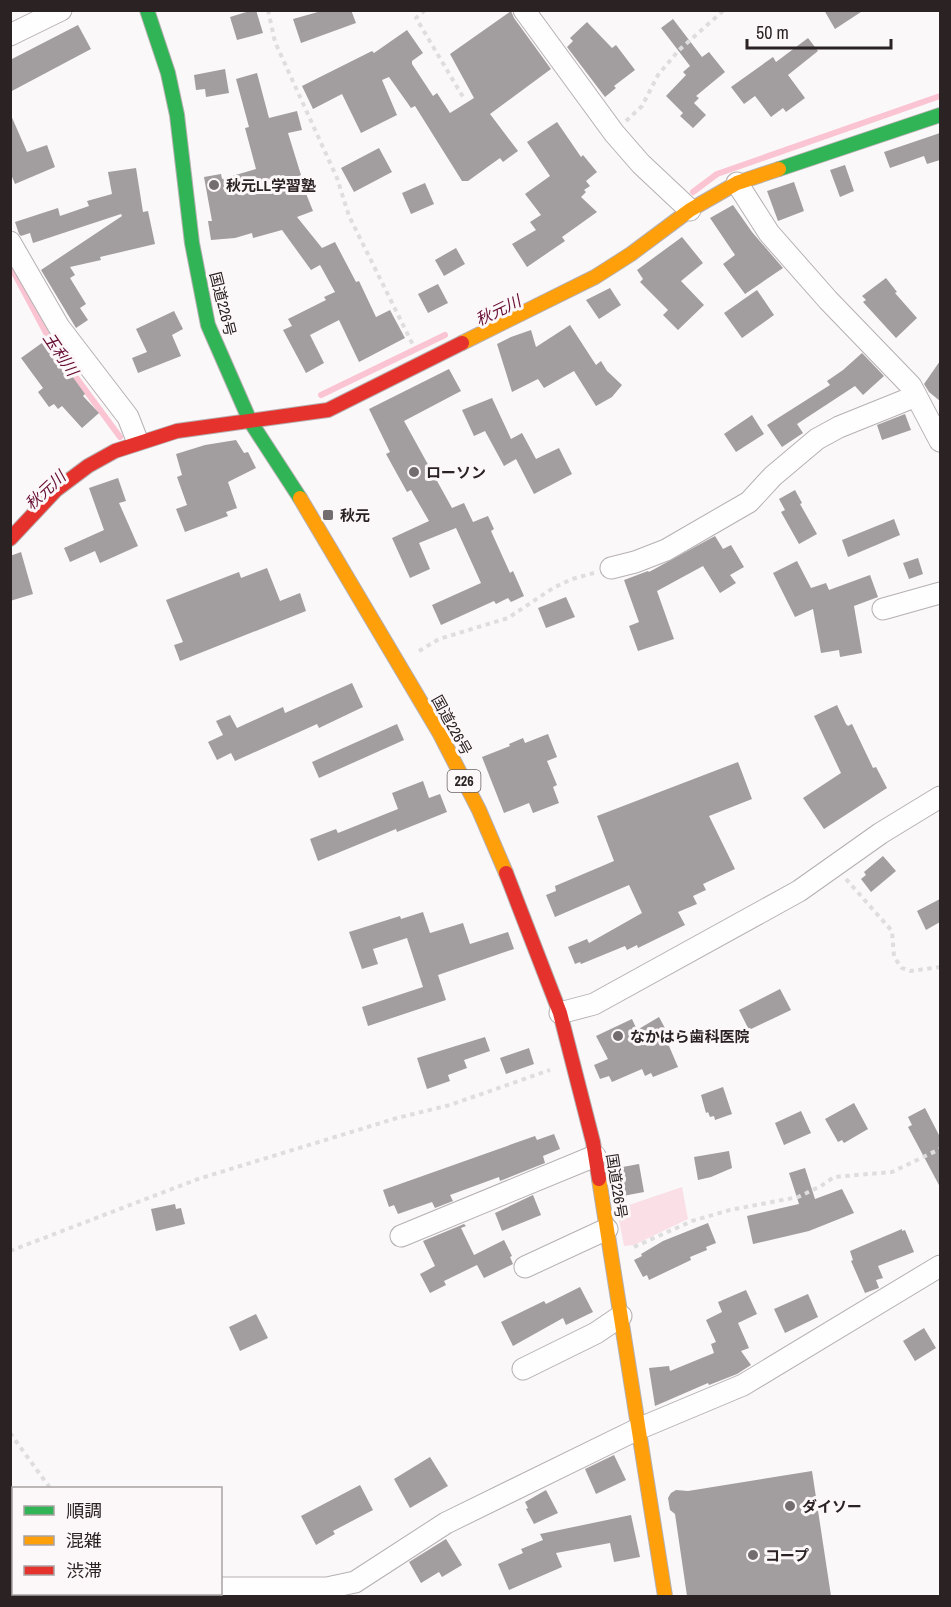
<svg xmlns="http://www.w3.org/2000/svg" width="951" height="1607" font-family="'Archivo Narrow','Noto Sans JP',sans-serif">
  <style>
    .green { fill: #fadfe6 }
    .lines { fill: none; stroke-linecap: round; stroke-linejoin: round }
    .stream { stroke: #fac4d2; stroke-width: 6 }
    .building { fill: #a29d9f }
    .street-casing { stroke: #b6b0b2; stroke-width: 23 }
    .fast-casing { stroke: #b6b0b2; stroke-width: 16 }
    .slow-casing { stroke: #b6b0b2; stroke-width: 16 }
    .jam-casing { stroke: #b6b0b2; stroke-width: 16 }
    .path { stroke: #dfdede; stroke-width: 4; stroke-dasharray: 4.5 4.5; stroke-linecap: butt }
    .street { stroke: #fefefe; stroke-width: 21 }
    .fast { stroke: #30b455; stroke-width: 14 }
    .slow { stroke: #ff9f0a; stroke-width: 14 }
    .jam { stroke: #e5322d; stroke-width: 14 }
    .poi-dot { fill: #746d6f; stroke: #fcf7f8; stroke-width: 2 }
    .labels { text-anchor: middle; dominant-baseline: central; stroke-width: 6; stroke-linejoin: round; paint-order: stroke }
    .shield { fill: #fcf7f8; stroke: #6a6264; stroke-width: 1.5 }
    .shield-label { font-size: 14px; font-weight: bold; fill: #2b2224 }
    .poi-label { font-size: 15px; font-weight: bold; fill: #2b2224; stroke: #fcf7f8; text-anchor: start }
    .street-label { font-size: 15px; fill: #2b2224; stroke: #fcf7f8 }
    .water-label { font-size: 16px; font-style: italic; fill: #650c32; stroke: #fcf7f8 }
  </style>
  <rect width="100%" height="100%" fill="#fbf8f9"/>
  <path class="green" d="M682,1187L688,1219L634,1245L624,1246L617,1209Z"/>
  <g class="lines">
    <g class="stream">
      <path d="M693,192L717,174L940,96"/>
      <path d="M10,265L53,346L120,437"/>
      <path d="M321,395L445,335"/>
    </g>
  </g>
  <g class="building">
    <path d="M253,10H256L263,33L237,40L230,17Z"/>
    <path d="M325,10H351L356,23L301,43L293,19Z"/>
    <path d="M824,10H864L835,29Z"/>
    <path d="M511,11L514,18L551,69L490,114L518,151L503,162L500,158L468,181H462L415,106L411,108L389,77L382,80L397,115L361,133L342,94L313,109L302,86L372,51L374,53L407,30L423,53L412,61V64L433,96L437,93L450,113L474,98L450,54Z"/>
    <path d="M673,19L702,57L709,52L725,72L696,96L699,98L694,103L706,115L693,128L680,116L683,113L666,96L686,75L683,72L690,66L661,28Z"/>
    <path d="M587,22L612,48L616,45L635,70L614,86L616,88L605,97L567,47L573,41L570,38Z"/>
    <path d="M78,25L91,49L10,92V60Z"/>
    <path d="M808,38L818,51L788,75L805,98L786,112L783,108L771,117L755,96L744,104L731,87L773,57L776,62Z"/>
    <path d="M225,69L229,93L206,97L205,89L196,90L194,75Z"/>
    <path d="M257,73L269,118L297,111L302,130L288,133L301,175L299,176L313,211L297,217L322,248L335,242L356,282L359,281L376,317L390,310L405,338L359,362L339,320L310,335L324,363L306,373L283,330L292,326L288,319L326,300L324,297L335,292L320,265L311,270L282,230L253,238L252,233L235,238L211,240L208,221H212L204,177L221,174L222,179L256,169L245,128L249,127L236,79Z"/>
    <path d="M10,113L27,152L47,145L55,167L15,184L10,172Z"/>
    <path d="M557,122L581,157L583,155L597,172L586,181L590,186L584,190L586,192L581,197L597,212L562,237L565,241L527,267L512,244L536,230L530,222L541,215L525,194L550,176L527,142Z"/>
    <path d="M940,133V160L927,164L924,156L890,168L884,152Z"/>
    <path d="M379,148L392,172L354,192L341,168Z"/>
    <path d="M845,165L854,191L840,197L830,170Z"/>
    <path d="M136,168L143,212L148,211L155,244L100,257L101,260L70,267L75,275L70,278L86,304L80,308L88,320L76,328L41,270L122,216L121,214L33,243L30,233L21,236L19,234L15,222L58,208L60,216L89,206L87,201L112,194L108,172Z"/>
    <path d="M794,182L804,211L778,221L767,191Z"/>
    <path d="M425,183L434,204L411,214L402,193Z"/>
    <path d="M733,205L752,232L783,268L745,294L723,264L735,255L710,218Z"/>
    <path d="M682,237L703,263L681,281L704,305L678,330L663,315L668,310L640,282L643,279L637,270Z"/>
    <path d="M456,248L465,264L444,276L435,260Z"/>
    <path d="M886,278L897,292L895,293L917,318L896,338L863,302L866,300L862,296Z"/>
    <path d="M438,284L448,303L428,313L418,294Z"/>
    <path d="M610,288L621,305L599,319L586,300Z"/>
    <path d="M757,290L774,315L742,338L724,313Z"/>
    <path d="M174,311L183,329L172,335L181,356L138,373L132,358L147,352L136,329Z"/>
    <path d="M570,325L596,365L601,361L607,371L622,385L612,397L596,406L574,371L544,388L538,379L512,392L497,344L511,337L531,330L536,347Z"/>
    <path d="M46,340L85,394L83,396L99,413L82,428L62,406L58,409L54,404L49,407L38,392L43,388L21,358Z"/>
    <path d="M862,353L884,376L863,395L855,386L797,424L803,433L782,447L767,425L830,385L827,381L843,370Z"/>
    <path d="M940,361V401L929,392L924,384Z"/>
    <path d="M449,369L461,391L404,421L452,508L464,503L473,522L488,516L494,529L491,531L510,573L513,571L524,596L511,602L508,598L496,604L494,601L441,625L432,605L481,583L456,528L419,543L430,569L410,578L392,538L429,521L411,490L407,492L386,454L390,452L369,409Z"/>
    <path d="M492,398L511,439L522,433L536,459L559,448L572,474L534,494L516,459L504,466L485,431L474,436L462,410Z"/>
    <path d="M905,414L911,430L882,440L877,425Z"/>
    <path d="M752,415L764,434L736,452L724,434Z"/>
    <path d="M236,440L244,453L248,452L256,468L228,482L237,508L226,512L228,516L185,532L176,509L187,505L177,477L182,475L176,454L205,445Z"/>
    <path d="M118,478L126,501L119,503L138,546L100,563L95,551L70,562L64,548L104,530L89,488Z"/>
    <path d="M795,490L802,503L800,504L817,534L799,544L781,512L785,510L779,499Z"/>
    <path d="M894,519L900,535L848,557L842,540Z"/>
    <path d="M715,536L723,549L731,545L744,567L730,575L736,583L720,593L703,566L657,591L674,639L638,651L629,626L639,622L624,580L648,571L649,572Z"/>
    <path d="M21,552L33,594L10,601V556Z"/>
    <path d="M918,558L923,574L909,579L903,563Z"/>
    <path d="M797,561L811,588L826,583L829,590L870,575L878,597L854,606L862,653L840,657L839,650L821,653L813,609L795,617L773,573Z"/>
    <path d="M267,568L280,601L300,593L306,611L180,661L174,645L183,642L166,600L239,572L241,578Z"/>
    <path d="M566,597L575,617L546,628L538,608Z"/>
    <path d="M352,683L363,707L319,728L317,724L235,761L231,753L217,760L208,742L223,735L216,721L230,715L237,728L283,707L285,713Z"/>
    <path d="M837,705L846,724L848,726L852,724L873,768L876,767L887,788L824,829L803,798L841,773L814,716Z"/>
    <path d="M397,724L404,740L319,778L312,762Z"/>
    <path d="M548,734L557,757L547,761L557,785L553,787L559,803L533,813L529,803L504,813L482,757L510,746L509,744L523,738L525,743Z"/>
    <path d="M738,762L752,799L709,816L735,869L703,884L706,890L693,896L697,904L678,912L685,925L638,948L637,945L627,950L625,946L581,964L580,962L575,964L568,947L587,939L589,943L642,913L629,885L555,917L546,895L556,891L555,886L614,861L597,816Z"/>
    <path d="M423,781L429,798L440,794L447,812L397,832L396,829L318,861L310,839L336,829L338,833L398,809L392,793Z"/>
    <path d="M883,856L896,871L871,892L861,879L866,875L864,872Z"/>
    <path d="M940,899V922L926,930L917,911Z"/>
    <path d="M423,912L430,933L463,923L470,944L508,932L514,949L438,975L446,1000L368,1026L362,1007L423,987L407,938L373,949L378,964L362,969L349,932L400,916L401,919Z"/>
    <path d="M780,989L791,1010L749,1030L739,1010Z"/>
    <path d="M659,1017L666,1030L663,1032L678,1067L653,1077L651,1073L645,1076L642,1069L612,1082L609,1076L600,1079L594,1065L608,1059L596,1036L632,1019L637,1030Z"/>
    <path d="M485,1037L490,1051L464,1060L467,1068L448,1075L450,1081L427,1089L417,1058Z"/>
    <path d="M529,1048L534,1064L506,1074L500,1058Z"/>
    <path d="M723,1087L732,1114L715,1120L714,1116L710,1117L708,1112L706,1113L701,1095Z"/>
    <path d="M854,1103L868,1129L844,1143L842,1140L838,1142L825,1119Z"/>
    <path d="M925,1108L940,1137V1187L908,1127L912,1125L908,1117Z"/>
    <path d="M801,1111L811,1133L784,1145L775,1123Z"/>
    <path d="M554,1134L560,1149L543,1156L545,1163L500,1181L499,1177L450,1195L453,1201L435,1208L432,1202L398,1214L394,1205L389,1207L383,1190L535,1136L537,1140Z"/>
    <path d="M729,1151L732,1168L711,1177L698,1180L694,1157Z"/>
    <path d="M639,1164L644,1192L623,1196L617,1168Z"/>
    <path d="M805,1168L815,1199L842,1189L854,1213L809,1231L753,1244L747,1216L799,1204L789,1173Z"/>
    <path d="M533,1195L541,1215L502,1231L495,1213Z"/>
    <path d="M175,1204L176,1209L181,1208L185,1224L156,1231L151,1209Z"/>
    <path d="M708,1223L716,1243L706,1247L707,1250L690,1257L691,1260L649,1280L647,1275L643,1277L634,1260L642,1256L641,1254L663,1241Z"/>
    <path d="M464,1224L466,1226L461,1228L474,1255L504,1240L512,1256L510,1257L513,1264L484,1278L477,1265L444,1281L446,1285L430,1293L420,1274L435,1266L423,1241Z"/>
    <path d="M902,1229V1231L905,1230L914,1252L878,1266L883,1278L876,1280L879,1288L865,1293L851,1261L853,1260L850,1251Z"/>
    <path d="M580,1287L593,1312L566,1325L563,1318L513,1346L501,1322L544,1301L546,1304Z"/>
    <path d="M746,1290L757,1314L738,1323L749,1348L741,1351L751,1365L737,1374L709,1385L708,1383L655,1406L649,1368L669,1366L670,1371L714,1353L711,1344L716,1342L706,1320L722,1312L718,1302Z"/>
    <path d="M808,1294L818,1317L785,1333L774,1309Z"/>
    <path d="M256,1314L268,1338L240,1351L229,1327Z"/>
    <path d="M924,1328L936,1348L915,1361L903,1341Z"/>
    <path d="M614,1455L626,1480L596,1494L585,1469Z"/>
    <path d="M430,1457L448,1486L410,1508L394,1479Z"/>
    <path d="M812,1471L831,1596H687L675,1514L670,1510L668,1498L671,1493L676,1490L688,1491Z"/>
    <path d="M360,1485L373,1510L333,1531L335,1534L316,1545L301,1516Z"/>
    <path d="M546,1490L558,1513L534,1524L526,1509L528,1508L525,1502Z"/>
    <path d="M631,1515L640,1557L614,1562L610,1543L556,1553L562,1567L509,1590L498,1564L523,1553L521,1549L543,1540L540,1534Z"/>
    <path d="M446,1539L462,1565L442,1577L439,1572L421,1583L409,1562Z"/>
  </g>
  <g class="lines">
    <defs>
      <g id="street">
        <path d="M524,10L614,133L641,164L690,210"/>
        <path d="M10,35L61,10"/>
        <path d="M737,183L769,233L828,300L911,386L940,441"/>
        <path d="M10,242L59,327L128,417L137,440"/>
        <path d="M611,568L635,562L666,550L749,502L773,476L817,439L839,427L916,396"/>
        <path d="M883,609L940,593"/>
        <path d="M560,1013L594,1004L799,891L881,833L940,797"/>
        <path d="M401,1236L595,1156"/>
        <path d="M525,1267L607,1229"/>
        <path d="M523,1369L596,1333L621,1316"/>
        <path d="M220,1588H327L355,1582L446,1523L638,1429L743,1385L940,1266"/>
        <path d="M131,1596L141,1594"/>
      </g>
      <g id="fast">
        <path d="M147,10L168,73L177,115L192,243L208,325L250,421L300,498"/>
        <path d="M779,169L940,115"/>
      </g>
      <g id="slow">
        <path d="M462,343L595,277L631,254L690,210L737,183L779,169"/>
        <path d="M300,498L440,734L479,810L506,873"/>
        <path d="M599,1179L665,1596"/>
      </g>
      <g id="jam">
        <path d="M10,539L56,490L88,466L115,451L177,431L328,410L462,343"/>
        <path d="M506,873L560,1013L593,1142L599,1179"/>
      </g>
    </defs>
    <use href="#street" class="street-casing"/>
    <use href="#fast" class="fast-casing"/>
    <use href="#slow" class="slow-casing"/>
    <use href="#jam" class="jam-casing"/>
    <g class="path">
      <path d="M268,10L275,42L337,178L349,216L413,345"/>
      <path d="M425,10L416,18L463,97"/>
      <path d="M626,121L642,106L658,75L679,50L724,10"/>
      <path d="M419,651L439,639L508,618L553,588L572,579L594,573"/>
      <path d="M846,879L892,931L894,957L902,968L910,971L940,967"/>
      <path d="M634,1247L692,1221L730,1210L798,1197L821,1186L834,1177L892,1172L940,1149"/>
      <path d="M10,1251L198,1179L397,1118L450,1105L550,1070"/>
      <path d="M10,1433L50,1488"/>
    </g>
    <use href="#street" class="street"/>
    <use href="#fast" class="fast"/>
    <use href="#slow" class="slow"/>
    <use href="#jam" class="jam"/>
  </g>
  <g class="poi-dot">
    <circle cx="214" cy="185" r="6"/>
    <circle cx="414" cy="472" r="6"/>
    <rect x="322" y="509" width="12" height="12" rx="3"/>
    <circle cx="618" cy="1036" r="6"/>
    <circle cx="790" cy="1506" r="6"/>
    <circle cx="753" cy="1555" r="6"/>
  </g>
  <g class="labels">
    <rect class="shield" x="447.5" y="770" width="33" height="22" rx="4.5"/>
    <g class="shield-label">
      <text x="464" y="781">226</text>
    </g>
    <g class="poi-label">
      <text x="226" y="185">秋元LL学習塾</text>
      <text x="426" y="472">ローソン</text>
      <text x="340" y="515">秋元</text>
      <text x="630" y="1036">なかはら歯科医院</text>
      <text x="802" y="1506">ダイソー</text>
      <text x="765" y="1555">コープ</text>
    </g>
    <g class="street-label">
      <text transform="translate(223 304) rotate(76)">国道226号</text>
      <text transform="translate(452 725) rotate(61)">国道226号</text>
      <text transform="translate(617 1186) rotate(81)">国道226号</text>
    </g>
    <g class="water-label">
      <text transform="translate(498 310) rotate(-26)">秋元川</text>
      <text transform="translate(61 354) rotate(56)">玉利川</text>
      <text transform="translate(45 490) rotate(-43)">秋元川</text>
    </g>
  </g>
  <rect width="951" height="1607" fill="none" stroke="#2b2224" stroke-width="24"/>
  <rect x="12" y="1487" width="210" height="108" fill="#fcf7f8" stroke="#a8a2a3" stroke-width="1.5"/>
  <rect x="24" y="1506" width="30" height="9" fill="#30b455" stroke="#a8a2a3" stroke-width="1.5"/>
  <text x="66" y="1517" font-size="18" fill="#2b2224">順調</text>
  <rect x="24" y="1536" width="30" height="9" fill="#ff9f0a" stroke="#a8a2a3" stroke-width="1.5"/>
  <text x="66" y="1547" font-size="18" fill="#2b2224">混雑</text>
  <rect x="24" y="1566" width="30" height="9" fill="#e5322d" stroke="#a8a2a3" stroke-width="1.5"/>
  <text x="66" y="1577" font-size="18" fill="#2b2224">渋滞</text>
  <path d="M747 39v9h144v-9" fill="none" stroke="#2b2224" stroke-width="3"/>
  <text x="756" y="39" font-size="18" fill="#2b2224" stroke="#fcf7f8" stroke-width="4.5" paint-order="stroke">50 m</text>
</svg>
